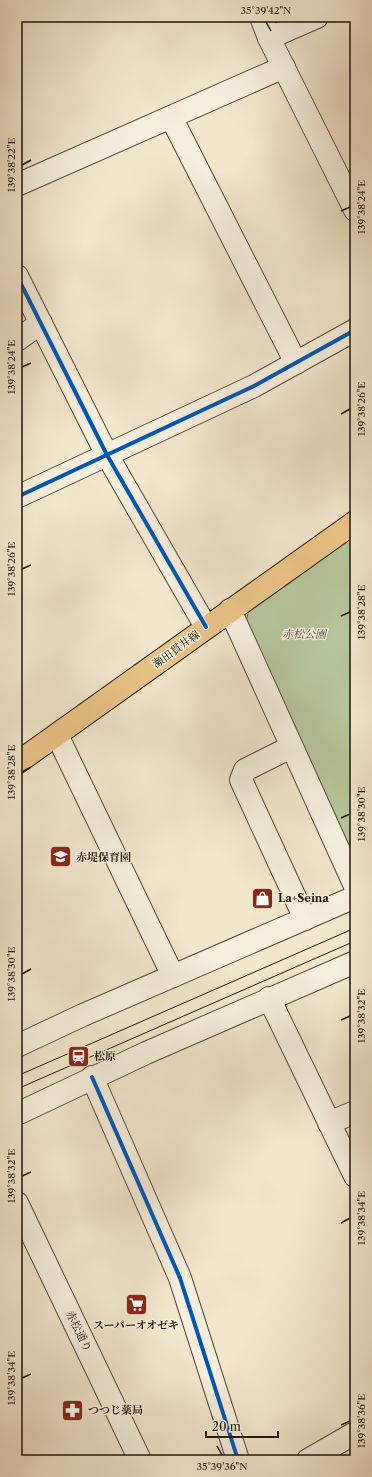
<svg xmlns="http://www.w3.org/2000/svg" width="372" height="1477" font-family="'Libre Caslon Text','Noto Serif JP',serif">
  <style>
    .green { fill: #b6c69b; stroke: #6a6e51 }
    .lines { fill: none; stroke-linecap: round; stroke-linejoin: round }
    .minor-casing { stroke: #544938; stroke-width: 24 }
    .major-casing { stroke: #1f1507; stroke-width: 24 }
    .path { stroke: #1f1507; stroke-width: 2.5; stroke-dasharray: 3 2; stroke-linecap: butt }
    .minor { stroke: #f7efde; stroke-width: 22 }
    .major { stroke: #e9c386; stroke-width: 22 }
    .tram { stroke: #1f1507; stroke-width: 1 }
    .cycleway-casing { stroke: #f7efde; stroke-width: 6 }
    .cycleway { stroke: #0057b8; stroke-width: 4 }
    .ticks { fill: none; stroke: #1f1507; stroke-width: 1.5 }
    .labels { text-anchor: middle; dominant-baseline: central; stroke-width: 3; stroke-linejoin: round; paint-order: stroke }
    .park-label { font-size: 11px; font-style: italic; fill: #54533b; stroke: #f7efde }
    .street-label { font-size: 11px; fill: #1f1507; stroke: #f7efde }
    .poi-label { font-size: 11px; font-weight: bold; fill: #1f1507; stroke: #f7efde; text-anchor: start }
    .neatline { fill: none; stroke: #1f1507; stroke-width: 1.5 }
    .ticks-label { font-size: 10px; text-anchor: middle; fill: #1f1507 }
  </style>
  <rect width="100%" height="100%" fill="#f2e6cc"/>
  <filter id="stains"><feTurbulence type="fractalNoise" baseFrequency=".005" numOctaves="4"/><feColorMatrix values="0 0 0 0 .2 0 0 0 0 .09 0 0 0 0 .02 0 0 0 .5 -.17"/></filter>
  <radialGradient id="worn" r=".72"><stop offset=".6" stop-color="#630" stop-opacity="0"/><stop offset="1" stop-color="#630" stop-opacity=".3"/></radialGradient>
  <path class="green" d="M355,533V868L245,628L248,612Z"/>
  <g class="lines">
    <defs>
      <g id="minor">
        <path d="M261,17L269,38L355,210"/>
        <path d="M269,38L317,17"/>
        <path d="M171,117L296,363"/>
        <path d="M17,185L284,67"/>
        <path d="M17,276L107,455L206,627"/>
        <path d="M17,340L41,323"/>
        <path d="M17,497L254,386L355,330"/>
        <path d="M230,610L355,886"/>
        <path d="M57,735L173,976"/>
        <path d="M291,747L245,770L241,780L305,919"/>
        <path d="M269,998L355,1176"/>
        <path d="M17,1046L83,1015L355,897"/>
        <path d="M92,1077L180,1278L238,1460"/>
        <path d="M17,1114L146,1053L355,962"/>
        <path d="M329,1123L355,1112"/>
        <path d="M17,1203L140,1460"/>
        <path d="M308,1460L355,1433"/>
      </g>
      <path id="major" d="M17,763L355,522"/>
    </defs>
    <use href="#minor" class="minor-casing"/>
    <use href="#major" class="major-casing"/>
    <path class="path" d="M17,1170L22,1180"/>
    <use href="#minor" class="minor"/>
    <use href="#major" class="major"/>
    <g class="tram">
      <path d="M17,1076L355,928"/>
      <path d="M17,1089L355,941"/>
    </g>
    <defs>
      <g id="cycleway">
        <path d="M17,276L107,455L206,627"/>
        <path d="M17,497L254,386L355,330"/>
        <path d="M92,1077L180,1278L238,1460"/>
      </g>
    </defs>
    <use href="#cycleway" class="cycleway-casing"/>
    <use href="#cycleway" class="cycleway"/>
  </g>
  <path class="ticks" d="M266,22L271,31M22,165L31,160M341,211L350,207M22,367L31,363M341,414L350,409M22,569L31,565M341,616L350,612M22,772L31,767M341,818L350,814M22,974L31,969M341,1020L350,1016M22,1176L31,1172M341,1223L350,1218M22,1378L31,1374M341,1425L350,1421M217,1446L222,1455"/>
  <defs>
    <symbol id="school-square" viewBox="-11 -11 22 22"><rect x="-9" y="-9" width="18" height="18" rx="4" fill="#8f2418" stroke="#f7efde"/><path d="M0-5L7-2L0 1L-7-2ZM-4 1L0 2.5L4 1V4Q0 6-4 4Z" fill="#fff"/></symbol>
    <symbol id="shop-square" viewBox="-11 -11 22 22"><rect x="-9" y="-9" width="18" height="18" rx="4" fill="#8f2418" stroke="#f7efde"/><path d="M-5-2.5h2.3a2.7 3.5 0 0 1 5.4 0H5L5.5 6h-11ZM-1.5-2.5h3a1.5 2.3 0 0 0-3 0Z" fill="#fff"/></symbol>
    <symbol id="station-square" viewBox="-11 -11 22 22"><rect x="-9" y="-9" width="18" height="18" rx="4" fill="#8f2418" stroke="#f7efde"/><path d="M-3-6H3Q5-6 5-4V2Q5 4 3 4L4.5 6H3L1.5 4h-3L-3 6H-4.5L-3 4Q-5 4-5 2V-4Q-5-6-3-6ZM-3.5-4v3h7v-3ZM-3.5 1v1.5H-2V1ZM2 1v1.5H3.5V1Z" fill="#fff"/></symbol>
    <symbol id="supermarket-square" viewBox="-11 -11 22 22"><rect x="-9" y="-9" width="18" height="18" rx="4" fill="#8f2418" stroke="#f7efde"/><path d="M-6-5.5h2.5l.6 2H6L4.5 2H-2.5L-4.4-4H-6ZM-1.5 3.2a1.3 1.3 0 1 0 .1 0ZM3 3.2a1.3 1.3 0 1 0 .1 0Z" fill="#fff"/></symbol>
    <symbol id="pharmacy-square" viewBox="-11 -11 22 22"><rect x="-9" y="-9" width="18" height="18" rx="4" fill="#8f2418" stroke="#f7efde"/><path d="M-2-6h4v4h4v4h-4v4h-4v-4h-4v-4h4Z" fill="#fff"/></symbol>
  </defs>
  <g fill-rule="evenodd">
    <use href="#school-square" x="48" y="844" width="25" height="25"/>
    <use href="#shop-square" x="250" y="886" width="25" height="25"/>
    <use href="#station-square" x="66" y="1044" width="25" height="25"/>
    <use href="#supermarket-square" x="124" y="1292" width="25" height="25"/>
    <use href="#pharmacy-square" x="60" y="1398" width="25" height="25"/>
  </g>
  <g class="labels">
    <g class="park-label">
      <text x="304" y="634">赤松公園</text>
    </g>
    <g class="street-label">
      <text transform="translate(176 649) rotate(-36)">瀬田貫井線</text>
      <text transform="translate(79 1331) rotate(64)">赤松通り</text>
    </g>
    <g class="poi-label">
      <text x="76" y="857">赤堤保育園</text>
      <text x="278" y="898">La+Seina</text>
      <text x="94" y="1056">松原</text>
      <text x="136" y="1325" text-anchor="middle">スーパーオオゼキ</text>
      <text x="88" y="1410">つつじ薬局</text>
    </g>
  </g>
  <rect width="372" height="1477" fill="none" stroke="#f2e6cc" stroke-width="44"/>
  <path d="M206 1431v6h72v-6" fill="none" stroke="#1f1507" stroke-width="2"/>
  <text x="212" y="1431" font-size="12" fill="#1f1507" stroke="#f7efde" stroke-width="3" paint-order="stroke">20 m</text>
  <rect x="22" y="22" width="328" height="1433" class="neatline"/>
  <g class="ticks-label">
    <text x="266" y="14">35°39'42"N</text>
    <text transform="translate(11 165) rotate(-90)" y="4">139°38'22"E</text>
    <text transform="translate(361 207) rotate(-90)" y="4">139°38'24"E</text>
    <text transform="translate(11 367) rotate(-90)" y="4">139°38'24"E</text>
    <text transform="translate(361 409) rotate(-90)" y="4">139°38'26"E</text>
    <text transform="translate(11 569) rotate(-90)" y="4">139°38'26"E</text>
    <text transform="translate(361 612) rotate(-90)" y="4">139°38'28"E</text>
    <text transform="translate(11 772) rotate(-90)" y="4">139°38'28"E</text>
    <text transform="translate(361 814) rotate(-90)" y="4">139°38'30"E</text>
    <text transform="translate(11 974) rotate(-90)" y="4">139°38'30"E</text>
    <text transform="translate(361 1016) rotate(-90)" y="4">139°38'32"E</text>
    <text transform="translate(11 1176) rotate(-90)" y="4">139°38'32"E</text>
    <text transform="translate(361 1218) rotate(-90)" y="4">139°38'34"E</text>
    <text transform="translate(11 1378) rotate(-90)" y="4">139°38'34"E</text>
    <text transform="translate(361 1421) rotate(-90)" y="4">139°38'36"E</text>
    <text x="222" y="1470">35°39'36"N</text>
  </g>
  <rect width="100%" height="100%" filter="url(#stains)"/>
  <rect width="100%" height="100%" fill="url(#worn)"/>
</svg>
